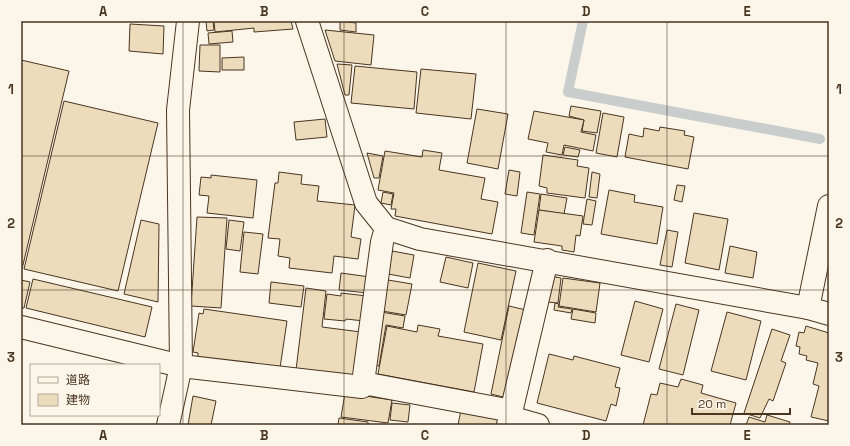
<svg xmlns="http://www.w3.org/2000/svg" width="850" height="446" font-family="'Space Grotesk','Noto Sans JP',sans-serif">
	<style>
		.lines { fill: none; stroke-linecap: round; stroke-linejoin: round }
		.stream { stroke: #c9cecd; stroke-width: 10 }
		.building { fill: #ecdcbc; stroke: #4a3520 }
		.street-casing { stroke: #4a3520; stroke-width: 24 }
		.secondary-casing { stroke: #4a3520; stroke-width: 24 }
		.street { stroke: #fbf6e9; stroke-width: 22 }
		.secondary { stroke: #fbf6e9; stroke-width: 22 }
		.grid { fill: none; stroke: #4a3520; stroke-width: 1; stroke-opacity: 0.55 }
		.neatline { fill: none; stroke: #4a3520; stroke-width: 1.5 }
		.grid-label { font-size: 13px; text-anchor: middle; font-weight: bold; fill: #4a3520 }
	</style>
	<rect width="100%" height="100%" fill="#fbf6e9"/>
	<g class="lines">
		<path class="stream" d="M583,21L568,92L820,139"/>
	</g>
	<g class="building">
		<path d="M206,21H213L214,30L207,31Z"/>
		<path d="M214,21H291L293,29L254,32V28L215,32Z"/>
		<path d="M340,21L356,23V32L340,30Z"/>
		<path d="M130,24L164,26L163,54L129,51Z"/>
		<path d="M325,30L374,35L371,65L335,61Z"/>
		<path d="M232,31L233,42L209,44L208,33Z"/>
		<path d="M200,45H220V72L199,71Z"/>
		<path d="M244,57V70H222V58Z"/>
		<path d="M21,60L69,71L22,269H21Z"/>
		<path d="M337,64L352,65L349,95H345Z"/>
		<path d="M355,66L417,72L414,109L351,103Z"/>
		<path d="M421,69L476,74L471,119L416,113Z"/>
		<path d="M64,101L158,123L118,291L24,269Z"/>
		<path d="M571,106L601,111L597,133L582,131L584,120L569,116Z"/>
		<path d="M477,109L508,114L498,169L467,163Z"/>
		<path d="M534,111L584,120L581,132L596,135L593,151L564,145L562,155L546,152L548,143L528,139Z"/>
		<path d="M603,113L624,117L617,157L596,153Z"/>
		<path d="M325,119L327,137L296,140L294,122Z"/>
		<path d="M660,127L685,131L684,135L694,137L688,169L625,157L629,134L643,137L644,128L659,131Z"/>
		<path d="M565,147L580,150L578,157L563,155Z"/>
		<path d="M423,150L442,153L439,170L485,178L481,199L498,202L492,234L395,216L396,209H391L394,193L378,190L385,151L422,157Z"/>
		<path d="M367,153L383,156L379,178H374Z"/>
		<path d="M543,155L578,160L577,166L589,168L585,198L547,193V188L539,186Z"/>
		<path d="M509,170L520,172L517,196L505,194Z"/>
		<path d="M279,172L302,175L301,184L319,186L317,201L355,205L351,237L361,239L358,259L334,256L332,273L289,268L290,258L278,256L280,239L268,238L275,183H278Z"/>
		<path d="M592,172L600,174L597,198L589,197Z"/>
		<path d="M211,175L257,180L253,218L207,213L209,196L199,195L201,177L211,178Z"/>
		<path d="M677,185L685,186L682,202L674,200Z"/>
		<path d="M609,190L635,195L634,202L663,207L657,244L601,234Z"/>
		<path d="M383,192L393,194L391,205L381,203Z"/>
		<path d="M527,192L540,194L534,235L521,233Z"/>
		<path d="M541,194L567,198L564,214L539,210Z"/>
		<path d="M587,199L596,201L592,225L583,224Z"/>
		<path d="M539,210L583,216L580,236L576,235L574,252L562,250V246L534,242Z"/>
		<path d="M694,213L728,219L719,270L685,263Z"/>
		<path d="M197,217L227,218L221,308L191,306Z"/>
		<path d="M141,220L159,224L158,302L124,294Z"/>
		<path d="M229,220L244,222L240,251L226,249Z"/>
		<path d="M667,230L678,232L672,267L660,265Z"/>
		<path d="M244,232L263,234L258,274L240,272Z"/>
		<path d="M730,246L757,252L753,278L725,273Z"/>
		<path d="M392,251L414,255L410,278L388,274Z"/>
		<path d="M446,257L473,263L468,288L440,282Z"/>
		<path d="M478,263L516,271L501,340L464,332Z"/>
		<path d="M341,273L370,277L368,293L339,290Z"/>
		<path d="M550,276L561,278L558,303L547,302Z"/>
		<path d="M563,278L600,283L596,312L559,306Z"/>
		<path d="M33,279L152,307L145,337L26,308Z"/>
		<path d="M21,280L30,282L24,308H21Z"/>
		<path d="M388,280L412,284L406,315L382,311Z"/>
		<path d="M271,282L304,286L301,307L269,303Z"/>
		<path d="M306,288L326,291L322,327L361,332L355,377L296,370Z"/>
		<path d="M341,293L367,296L364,321L346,319L345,321L324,319L327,294L341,296Z"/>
		<path d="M635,301L663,309L649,362L621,355Z"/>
		<path d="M555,303L559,304L558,307L572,309L571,313L554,310Z"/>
		<path d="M676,304L699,310L683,375L659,369Z"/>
		<path d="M509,306L526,310L507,398L491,394Z"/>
		<path d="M204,309L287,321L280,368L198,357V353L193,352L199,313L203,314Z"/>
		<path d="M573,309L596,313L595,323L571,319Z"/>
		<path d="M381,312L405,316L403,328L386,325L379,366L372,365Z"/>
		<path d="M727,312L761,321L746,380L711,371Z"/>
		<path d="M418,325L440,329L438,336L483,344L474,392L378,374L387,326L417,332Z"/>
		<path d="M806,326L829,333V421L811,417L819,386L813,384L818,363L806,360L807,356L799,354L800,347L796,346L799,332L804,333Z"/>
		<path d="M772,329L790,335L781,361L786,363L773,401L769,399L760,418L744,413Z"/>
		<path d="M549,354L573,360L574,356L620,368L615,387L620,388L616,406L611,404L606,421L537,403Z"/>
		<path d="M681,379L703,385L701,393L736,403L730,425H643L651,394L657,395L660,383L678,387Z"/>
		<path d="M345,393L392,400L388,423L341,417Z"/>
		<path d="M193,396L216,401L211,425H188Z"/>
		<path d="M392,403L410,405L408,422L390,420Z"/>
		<path d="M461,410L498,418L497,425H458Z"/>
		<path d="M767,415L790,422L789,425H746L749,417L765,422Z"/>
		<path d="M339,418L368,422V425H338Z"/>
	</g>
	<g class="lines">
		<g class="street-casing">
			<g id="street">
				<path d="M307,21L366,203L386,228L420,239L808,308"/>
				<path d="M21,327L181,366L362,387L363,383L512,411"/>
				<path d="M363,383L382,242L386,228"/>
				<path d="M510,417L538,425"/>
				<path d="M168,425L181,366L178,110L188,21"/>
				<path d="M508,425L547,260"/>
			</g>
		</g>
		<g class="secondary-casing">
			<path id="secondary" d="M829,206L808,308L829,314"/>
		</g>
		<use href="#street" class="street"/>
		<use href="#secondary" class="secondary"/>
	</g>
	<path class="grid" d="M183,21V425M344,21V425M506,21V425M667,21V425M21,156H829M21,290H829"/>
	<rect width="850" height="446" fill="none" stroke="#fbf6e9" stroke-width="44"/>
	<rect x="30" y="364" width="130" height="52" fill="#fbf6e9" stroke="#b4a999"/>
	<rect x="38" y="377" width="20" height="6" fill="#fbf6e9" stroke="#b4a999"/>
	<text x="66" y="384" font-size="12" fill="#4a3520">道路</text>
	<rect x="38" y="394" width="20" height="12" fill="#ecdcbc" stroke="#b4a999"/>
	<text x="66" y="404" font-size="12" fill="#4a3520">建物</text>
	<path d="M692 408v6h98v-6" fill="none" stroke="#4a3520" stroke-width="2"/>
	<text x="698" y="408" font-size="12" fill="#4a3520" stroke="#fbf6e9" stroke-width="3" paint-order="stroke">20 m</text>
	<rect x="22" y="22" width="806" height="402" class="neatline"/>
	<g class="grid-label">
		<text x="103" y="16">A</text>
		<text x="264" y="16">B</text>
		<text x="425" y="16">C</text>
		<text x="586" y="16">D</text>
		<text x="747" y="16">E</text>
		<text x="11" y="94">1</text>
		<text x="839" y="94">1</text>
		<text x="11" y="228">2</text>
		<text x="839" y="228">2</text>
		<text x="11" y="362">3</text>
		<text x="839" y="362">3</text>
		<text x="103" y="440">A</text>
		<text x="264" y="440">B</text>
		<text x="425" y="440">C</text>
		<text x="586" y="440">D</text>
		<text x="747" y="440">E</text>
	</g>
</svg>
